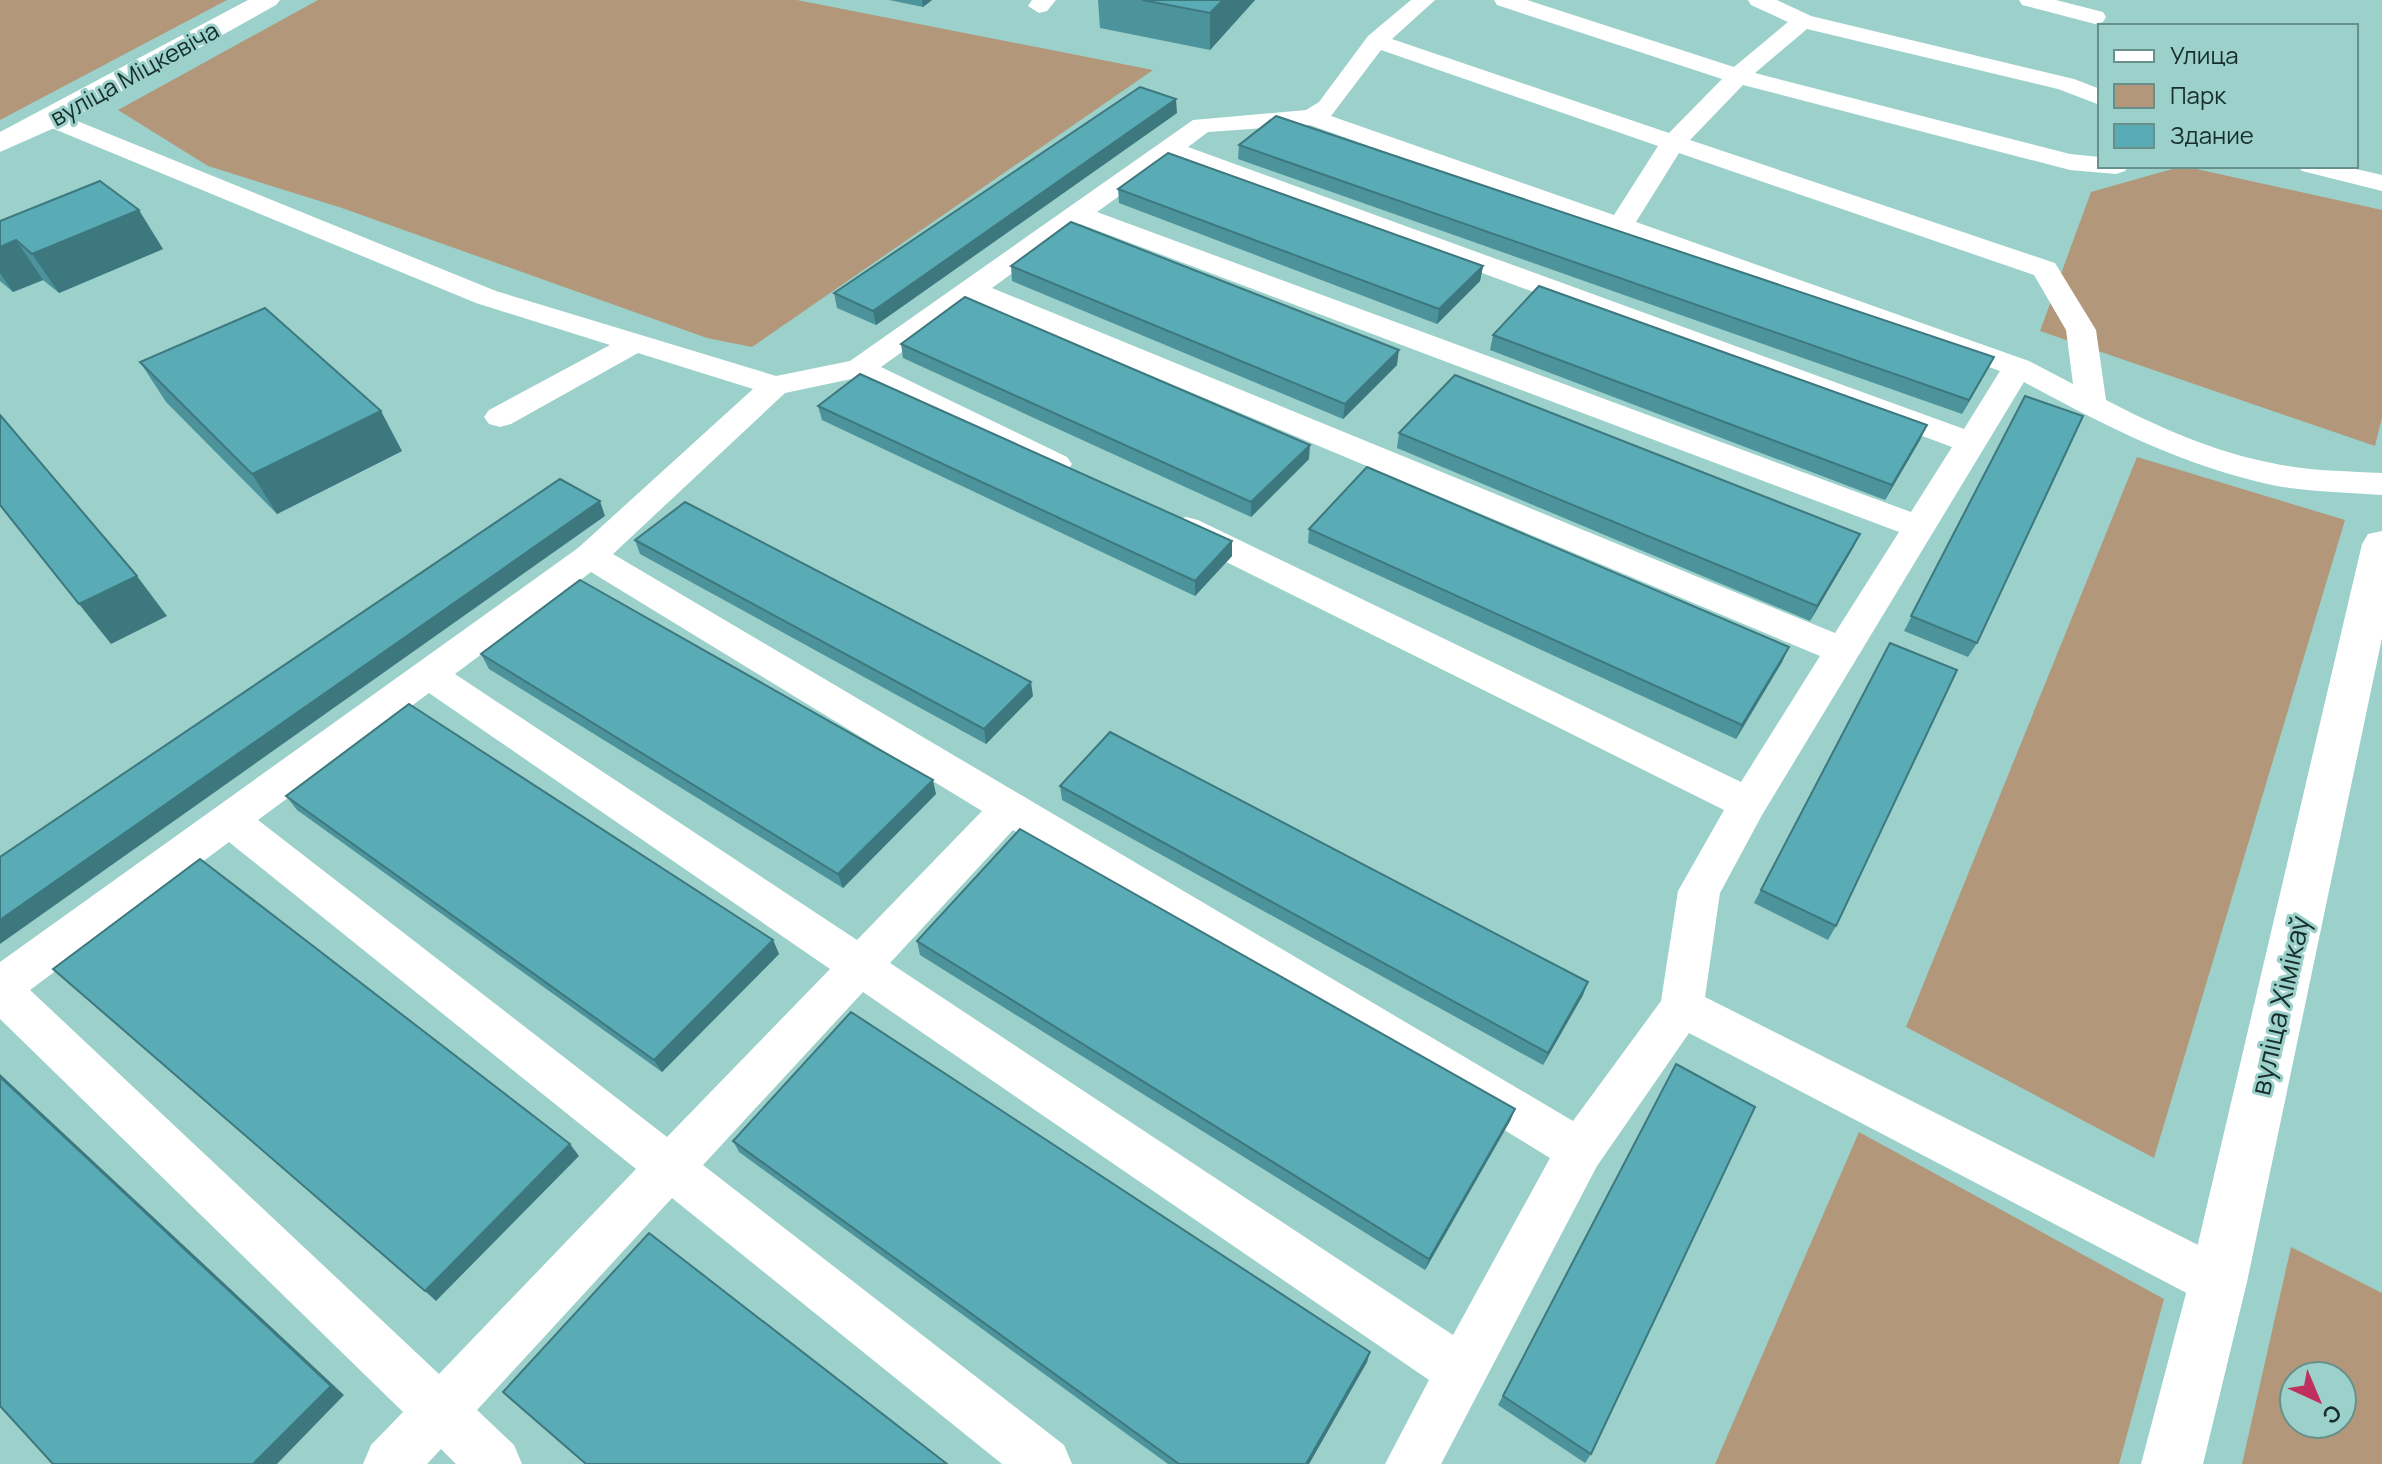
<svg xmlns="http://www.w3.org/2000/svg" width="2382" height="1464" font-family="Manrope,sans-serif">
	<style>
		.green { fill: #b3977b; fill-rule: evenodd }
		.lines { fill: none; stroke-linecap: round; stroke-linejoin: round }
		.service { fill: #fff; fill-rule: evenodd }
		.minor { fill: #fff; fill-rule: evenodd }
		.wall { fill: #4d939c }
		.shaded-wall { fill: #3e787f }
		.building { fill: #59abb5; stroke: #3e787f; stroke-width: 2 }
		.labels { text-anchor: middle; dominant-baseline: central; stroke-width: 6; stroke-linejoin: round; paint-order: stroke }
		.far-street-label { font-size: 24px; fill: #182e2b; stroke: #9bd1ca }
		.street-label { font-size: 28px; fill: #182e2b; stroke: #9bd1ca }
	</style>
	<rect width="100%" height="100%" fill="#9bd1ca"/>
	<g class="green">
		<path d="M0,0H227L0,120Z"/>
		<path d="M318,0H797L1153,70L752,347L707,338L342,208L208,166L118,110Z"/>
		<path d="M2183,166L2382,210V417L2375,446L2040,331L2091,192Z"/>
		<path d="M2137,457L2345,520L2154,1158L1906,1027Z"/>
		<path d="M1859,1132L2164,1299L2119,1464H1715Z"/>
		<path d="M2291,1247L2382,1293V1464H2242ZM2294,1376H2342V1424H2294Z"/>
	</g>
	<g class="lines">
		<g class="service">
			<path d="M1032,0H1056L1047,11L1039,13L1028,6Z"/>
			<path d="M1411,0H1435L1392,39L1669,133L1722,79L1497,5L1494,0H1527L1734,67L1788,22L1751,5L1748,0H1777L1811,16L2074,79L2100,89V105L2058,89L1807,29L1755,73L2070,154L2100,157V166H2129L2125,171L2116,174L2070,170L1743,85L1690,140L2055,263L2096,330L2106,400C2158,427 2214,452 2272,463C2308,471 2345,471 2382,473V495C2345,492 2308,492 2272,485C2183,466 2103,425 2024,382L1762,815L1720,893L1705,997L2236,1264L2243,1282L2236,1300L2218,1307L2200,1300L1689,1033L1597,1166L1441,1464H1385L1429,1380L863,992L703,1165L1064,1445L1072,1464H1002L672,1198L477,1410L514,1445L522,1464H456L441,1449L427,1464H363L371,1445L403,1412L0,1019V962L578,548L753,389L638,353L511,424L500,427L489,424L484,417L489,410L610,345L476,303L42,124L39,119L42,114H60L496,291L776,376L850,361L1193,120L1306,110L1319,102L1368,36ZM1381,50L1658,146L1614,215L1331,116ZM1310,125L2000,371L1964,429L1188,147L1208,132ZM1679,153L2034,275L2066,330L2073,384L2029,361L1636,222ZM1172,158L1952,447L1911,512L1097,212ZM1080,224L1899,532L1835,633L992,288ZM973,301L1820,656L1741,782L1198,520L1186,517L1174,520L1169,528L1174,536L1724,810L1678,891L1661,1001L1573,1121L613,554L785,393L856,378L1045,471L1056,474L1067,471L1072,464L1067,457L881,367ZM591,572L982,811L857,940L455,674ZM429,693L830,969L667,1137L258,820ZM1013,830L1550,1158L1453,1335L890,963ZM229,842L636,1169L439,1374L30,990Z"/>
			<path d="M2019,0H2056L2103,12L2106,17L2103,22L2095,24L2022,5Z"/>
			<path d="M2298,166H2343L2382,175V191L2302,171Z"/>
		</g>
		<g class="minor">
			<path d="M248,0H280L276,5L61,125L0,152V132Z"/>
			<path d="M2382,531V638L2247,1282L2203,1464H2141L2189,1282L2362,544L2368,534Z"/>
		</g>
	</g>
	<g class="wall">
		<path d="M889,0H932L923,7Z"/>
		<path d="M1098,0H1255L1210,50L1100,28Z"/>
		<path d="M1177,113L876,325L837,308L834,293Z"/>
		<path d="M1239,145L1986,372L1962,414L1238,159Z"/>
		<path d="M1118,189L1483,266L1480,281L1437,324L1119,203Z"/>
		<path d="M0,221L163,249L59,293L43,280L13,292L0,281Z"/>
		<path d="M1011,266L1397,365L1343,419L1012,281Z"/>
		<path d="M1493,335L1927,425L1920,440L1885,500L1490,350Z"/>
		<path d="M901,344L1309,459L1251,517L903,358Z"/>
		<path d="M140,362L402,451L277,514L166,402Z"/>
		<path d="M2025,396L1977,643L1968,657L1904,631Z"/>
		<path d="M818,406L1232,556L1195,596L822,420Z"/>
		<path d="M1399,433L1860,534L1853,548L1810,621L1397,448Z"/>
		<path d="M1309,529L1789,647L1782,662L1736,739L1308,543Z"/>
		<path d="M635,540L1033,696L986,744L640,554Z"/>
		<path d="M1890,643L1836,926L1828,940L1754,903Z"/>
		<path d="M481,654L936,794L843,888L489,669Z"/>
		<path d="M1060,786L1583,995L1543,1065L1062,800Z"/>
		<path d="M286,796L773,940L779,954L662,1072L297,810Z"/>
		<path d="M917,941L1515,1109L1510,1121L1425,1270L920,955Z"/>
		<path d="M1676,1064L1591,1454L1585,1463L1498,1405Z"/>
		<path d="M733,1141L1370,1352L1367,1362L1309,1464H1168L739,1152Z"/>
	</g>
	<g class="shaded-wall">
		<path d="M922,0H932L923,7Z"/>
		<path d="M1223,0H1255L1210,50V13Z"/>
		<path d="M1176,99L1177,113L876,325L873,311Z"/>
		<path d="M139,210L163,249L59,293L32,254Z"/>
		<path d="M16,240L43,280L13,292L0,273V247Z"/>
		<path d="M1483,266L1480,281L1437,324L1439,309Z"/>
		<path d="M1399,350L1397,365L1343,419L1345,404Z"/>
		<path d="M1994,357L1986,372L1962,414L1969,400Z"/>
		<path d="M381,411L402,451L277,514L252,474Z"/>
		<path d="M1927,425L1920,440L1885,500L1892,485Z"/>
		<path d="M1310,445L1309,459L1251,517V502Z"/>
		<path d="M600,501L605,516L0,944V920Z"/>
		<path d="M1860,534L1853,548L1810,621L1817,606Z"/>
		<path d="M1232,541V556L1195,596V581Z"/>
		<path d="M137,576L167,616L111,644L79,604Z"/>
		<path d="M1789,647L1782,662L1736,739L1742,725Z"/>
		<path d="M1031,682L1033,696L986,744L984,729Z"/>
		<path d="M933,780L936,794L843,888L838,874Z"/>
		<path d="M773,940L779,954L662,1072L654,1060Z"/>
		<path d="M1588,982L1583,995L1543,1065L1548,1053Z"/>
		<path d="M0,1074L344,1395L277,1464H253L0,1077Z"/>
		<path d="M1515,1109L1510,1121L1425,1270L1429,1259Z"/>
		<path d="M570,1144L579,1156L436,1301L425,1291Z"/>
		<path d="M1370,1352L1367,1362L1309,1464H1306Z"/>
	</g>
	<g class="building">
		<path d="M1142,0H1223L1210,13Z"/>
		<path d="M1140,87L1176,99L873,311L834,293Z"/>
		<path d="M1276,116L1994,357L1969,400L1239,145Z"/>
		<path d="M1168,153L1483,266L1439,309L1118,189Z"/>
		<path d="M100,181L139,210L32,254L16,240L0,247V221Z"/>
		<path d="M1071,222L1399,350L1345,404L1011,266Z"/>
		<path d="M1539,286L1927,425L1892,485L1493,335Z"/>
		<path d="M965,297L1310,445L1251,502L901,344Z"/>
		<path d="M265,308L381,411L252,474L140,362Z"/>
		<path d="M860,374L1232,541L1195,581L818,406Z"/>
		<path d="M1455,375L1860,534L1817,606L1399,433Z"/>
		<path d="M2025,396L2083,416L1977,643L1911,616Z"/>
		<path d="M0,415L137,576L79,604L0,505Z"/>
		<path d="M1367,467L1789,647L1742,725L1309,529Z"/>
		<path d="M560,479L600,501L0,920V857Z"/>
		<path d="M685,502L1031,682L984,729L635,540Z"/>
		<path d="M580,580L933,780L838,874L481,654Z"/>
		<path d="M1890,643L1957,670L1836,926L1761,890Z"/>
		<path d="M409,704L773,940L654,1060L286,796Z"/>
		<path d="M1110,732L1588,982L1548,1053L1060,786Z"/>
		<path d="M1020,829L1515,1109L1429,1259L917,941Z"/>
		<path d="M200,859L570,1144L425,1291L53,969Z"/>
		<path d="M851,1012L1370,1352L1306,1464H1179L733,1141Z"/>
		<path d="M1676,1064L1755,1107L1591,1454L1503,1396Z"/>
		<path d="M0,1077L331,1386L253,1464H53L0,1406Z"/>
		<path d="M649,1233L947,1464H586L503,1392Z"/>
	</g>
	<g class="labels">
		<g class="far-street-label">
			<text transform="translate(134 73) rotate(-29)">вуліца Міцкевіча</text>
		</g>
		<g class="street-label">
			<text transform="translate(2279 1005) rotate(-77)">вуліца Хімікаў</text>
		</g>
	</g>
	<rect x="2098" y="24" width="260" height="144" fill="#9bd1ca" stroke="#67908a" stroke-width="2"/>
	<rect x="2114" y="50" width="40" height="12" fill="#ffffff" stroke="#67908a" stroke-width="2"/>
	<text x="2170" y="64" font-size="24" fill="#182e2b">Улица</text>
	<rect x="2114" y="84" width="40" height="24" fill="#b3977b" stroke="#67908a" stroke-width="2"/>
	<text x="2170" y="104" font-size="24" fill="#182e2b">Парк</text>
	<rect x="2114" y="124" width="40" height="24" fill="#59abb5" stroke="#67908a" stroke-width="2"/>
	<text x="2170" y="144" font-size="24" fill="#182e2b">Здание</text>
	<g transform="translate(2318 1400) rotate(136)"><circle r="38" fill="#9bd1ca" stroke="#67908a" stroke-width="2"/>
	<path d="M0-6L14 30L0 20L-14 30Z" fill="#bf305e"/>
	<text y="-12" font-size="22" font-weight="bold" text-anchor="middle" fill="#182e2b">С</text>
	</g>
</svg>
